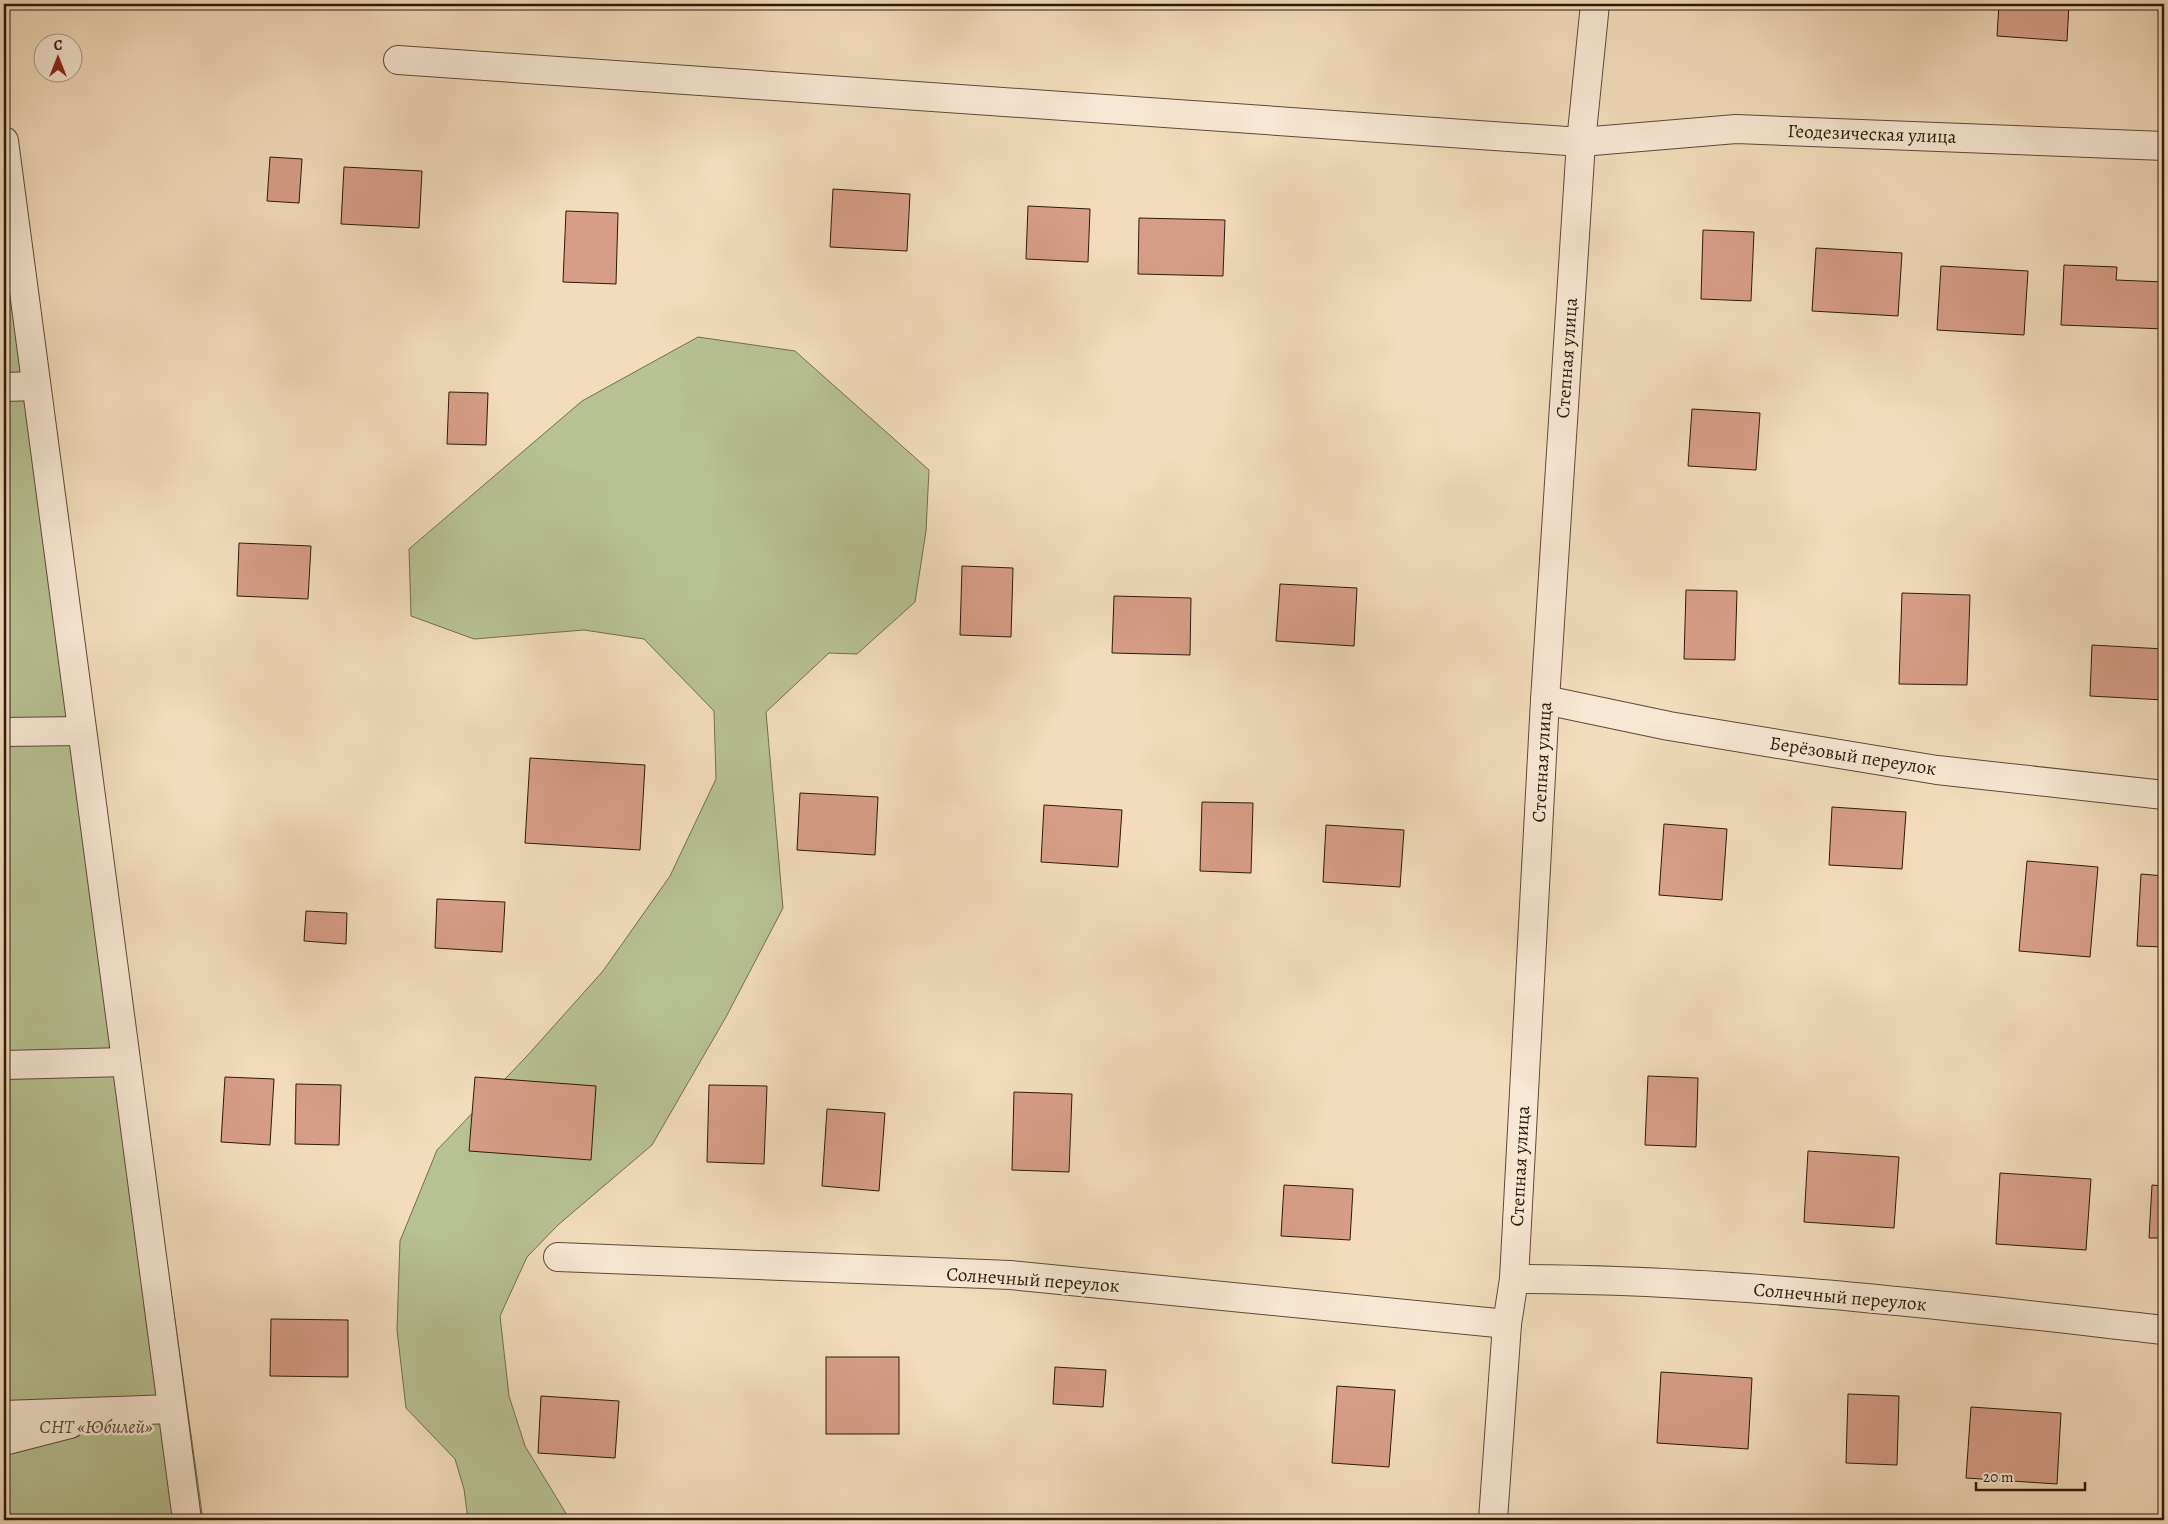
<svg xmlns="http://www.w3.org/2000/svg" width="2168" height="1524" font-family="Alegreya,serif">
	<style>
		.green { fill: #b7c192; stroke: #726e4e }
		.building { fill: #d79e87; stroke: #2d1a0a }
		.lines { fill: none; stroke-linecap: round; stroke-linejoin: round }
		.minor-casing { stroke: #5e4a36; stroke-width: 30 }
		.minor { stroke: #f7e8d3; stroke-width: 28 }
		.labels { text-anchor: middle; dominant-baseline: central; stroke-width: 5; stroke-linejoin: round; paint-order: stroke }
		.street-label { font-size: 19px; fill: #2d1a0a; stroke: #f7e8d3 }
		.park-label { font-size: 19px; font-style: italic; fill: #564c33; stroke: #f7e8d3 }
	</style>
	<rect width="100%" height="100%" fill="#f2dcbb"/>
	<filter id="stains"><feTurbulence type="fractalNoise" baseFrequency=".004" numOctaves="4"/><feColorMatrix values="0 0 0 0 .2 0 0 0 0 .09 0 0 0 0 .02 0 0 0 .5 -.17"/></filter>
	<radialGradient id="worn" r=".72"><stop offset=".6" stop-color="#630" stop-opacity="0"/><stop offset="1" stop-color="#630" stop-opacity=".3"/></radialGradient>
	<g class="green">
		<path d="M4,101L203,1520H4Z"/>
		<path d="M698,337L795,351L929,470L926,531L915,602L857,654L829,653L766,712L783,908L726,1017L652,1145L558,1225L527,1257L500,1316L509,1396L525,1446L570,1520H468L464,1489L455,1459L406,1408L397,1330L400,1241L437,1150L527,1056L603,971L670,876L716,779L714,711L644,639L584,630L474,639L411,616L409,549L582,401Z"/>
	</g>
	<g class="building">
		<path d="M1999,4H2069L2067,41L1997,36Z"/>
		<path d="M270,157L302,159L299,203L267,201Z"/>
		<path d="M344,167L422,171L419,228L341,224Z"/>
		<path d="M833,189L910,194L907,251L830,247Z"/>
		<path d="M1028,206L1090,209L1088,262L1026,259Z"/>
		<path d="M566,211L618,213L616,284L563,282Z"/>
		<path d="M1139,218L1225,220L1223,276L1138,274Z"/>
		<path d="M1703,230L1754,232L1751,301L1701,299Z"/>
		<path d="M1816,248L1902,253L1898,316L1812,311Z"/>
		<path d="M2064,265L2117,267L2116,280L2164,282V329L2061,325Z"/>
		<path d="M1941,266L2028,271L2024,335L1937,330Z"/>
		<path d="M449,392L488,393L486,445L447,444Z"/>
		<path d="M1692,409L1760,413L1756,470L1688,466Z"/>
		<path d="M239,543L311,546L308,599L237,596Z"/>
		<path d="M962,566L1013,568L1011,637L960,635Z"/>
		<path d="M1280,584L1357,588L1354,646L1276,641Z"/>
		<path d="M1686,590L1737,591L1735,660L1684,659Z"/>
		<path d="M1902,593L1970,595L1967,685L1899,684Z"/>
		<path d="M1114,596L1191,598L1190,655L1112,653Z"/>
		<path d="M2092,645L2164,649V700L2090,696Z"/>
		<path d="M530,758L645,765L640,850L525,843Z"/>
		<path d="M800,793L878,797L875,855L797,850Z"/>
		<path d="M1202,802L1253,803L1251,873L1200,871Z"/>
		<path d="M1044,805L1122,810L1118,867L1041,862Z"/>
		<path d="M1832,807L1906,812L1902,869L1829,865Z"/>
		<path d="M1664,824L1727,829L1722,900L1659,895Z"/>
		<path d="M1326,825L1404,830L1400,887L1323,882Z"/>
		<path d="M2027,861L2098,867L2090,957L2019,951Z"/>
		<path d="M2141,874L2164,876V947L2137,946Z"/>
		<path d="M437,899L505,902L502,952L435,948Z"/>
		<path d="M306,911L347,913L346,944L304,941Z"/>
		<path d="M1648,1076L1698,1078L1696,1147L1645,1145Z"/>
		<path d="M225,1077L274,1079L270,1145L221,1142Z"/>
		<path d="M475,1077L596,1086L591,1160L469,1151Z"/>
		<path d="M296,1084L341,1085L339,1145L295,1144Z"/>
		<path d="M709,1085L767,1086L764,1164L707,1162Z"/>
		<path d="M1014,1092L1072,1094L1069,1172L1012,1170Z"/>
		<path d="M827,1109L885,1113L879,1191L822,1186Z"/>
		<path d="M1808,1151L1899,1157L1894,1228L1804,1222Z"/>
		<path d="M2000,1173L2091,1179L2086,1250L1996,1244Z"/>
		<path d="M1284,1185L1353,1189L1350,1240L1281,1236Z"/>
		<path d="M2152,1185L2164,1186V1238H2149Z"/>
		<path d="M271,1319L348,1320V1377L270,1376Z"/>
		<rect x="826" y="1357" width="73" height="77"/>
		<path d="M1055,1367L1106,1370L1103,1407L1053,1404Z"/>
		<path d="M1661,1372L1752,1378L1748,1449L1657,1443Z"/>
		<path d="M1337,1386L1395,1390L1389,1467L1332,1463Z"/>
		<path d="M1848,1394L1899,1396L1897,1465L1846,1463Z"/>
		<path d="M541,1396L619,1401L615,1458L538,1453Z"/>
		<path d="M1971,1407L2061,1413L2057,1484L1966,1478Z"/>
	</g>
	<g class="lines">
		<g class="minor-casing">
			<g id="minor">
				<path d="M398,60L1581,142L1736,129L2164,146"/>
				<path d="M4,141L187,1520"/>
				<path d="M4,387L36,386"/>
				<path d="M1545,700L1669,726L1937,770L2164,795"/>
				<path d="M4,732L82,731"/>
				<path d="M4,1065L126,1062"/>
				<path d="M558,1257L1010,1275L1507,1324"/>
				<path d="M1514,1279C1731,1279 1948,1306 2164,1330"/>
				<path d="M4,1415L172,1409"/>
				<path d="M4,1441L70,1424"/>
				<path d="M1493,1520L1507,1324L1514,1279L1545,700L1581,142L1595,4"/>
			</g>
		</g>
		<use href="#minor" class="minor"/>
	</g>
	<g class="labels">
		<g class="street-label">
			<text transform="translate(1872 134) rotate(2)">Геодезическая улица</text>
			<text transform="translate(1567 358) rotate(-86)">Степная улица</text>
			<text transform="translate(1853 756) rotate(9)">Берёзовый переулок</text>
			<text transform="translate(1542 762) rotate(-87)">Степная улица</text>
			<text transform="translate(1520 1166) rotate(-87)">Степная улица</text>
			<text transform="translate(1033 1280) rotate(4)">Солнечный переулок</text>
			<text transform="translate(1840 1297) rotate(5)">Солнечный переулок</text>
		</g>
		<g class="park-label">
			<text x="96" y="1427">СНТ «Юбилей»</text>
		</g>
	</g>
	<rect width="2168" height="1524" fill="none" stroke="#f2dcbb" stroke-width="20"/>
	<rect x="5" y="5" width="2158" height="1514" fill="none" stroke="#2d1a0a" stroke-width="2.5"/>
	<rect x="10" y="10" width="2148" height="1504" fill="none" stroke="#2d1a0a"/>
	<g transform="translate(58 58)"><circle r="24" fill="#f7e8d3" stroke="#a69683"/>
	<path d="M0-4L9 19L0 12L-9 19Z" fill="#8f2418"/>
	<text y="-8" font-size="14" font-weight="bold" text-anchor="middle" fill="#2d1a0a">С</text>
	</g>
	<path d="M1976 1482v8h109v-8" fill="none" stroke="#2d1a0a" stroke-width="2.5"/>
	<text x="1983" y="1482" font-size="15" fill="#2d1a0a" stroke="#f7e8d3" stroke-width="4" paint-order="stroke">20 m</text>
	<rect width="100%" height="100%" filter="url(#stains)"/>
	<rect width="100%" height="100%" fill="url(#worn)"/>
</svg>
